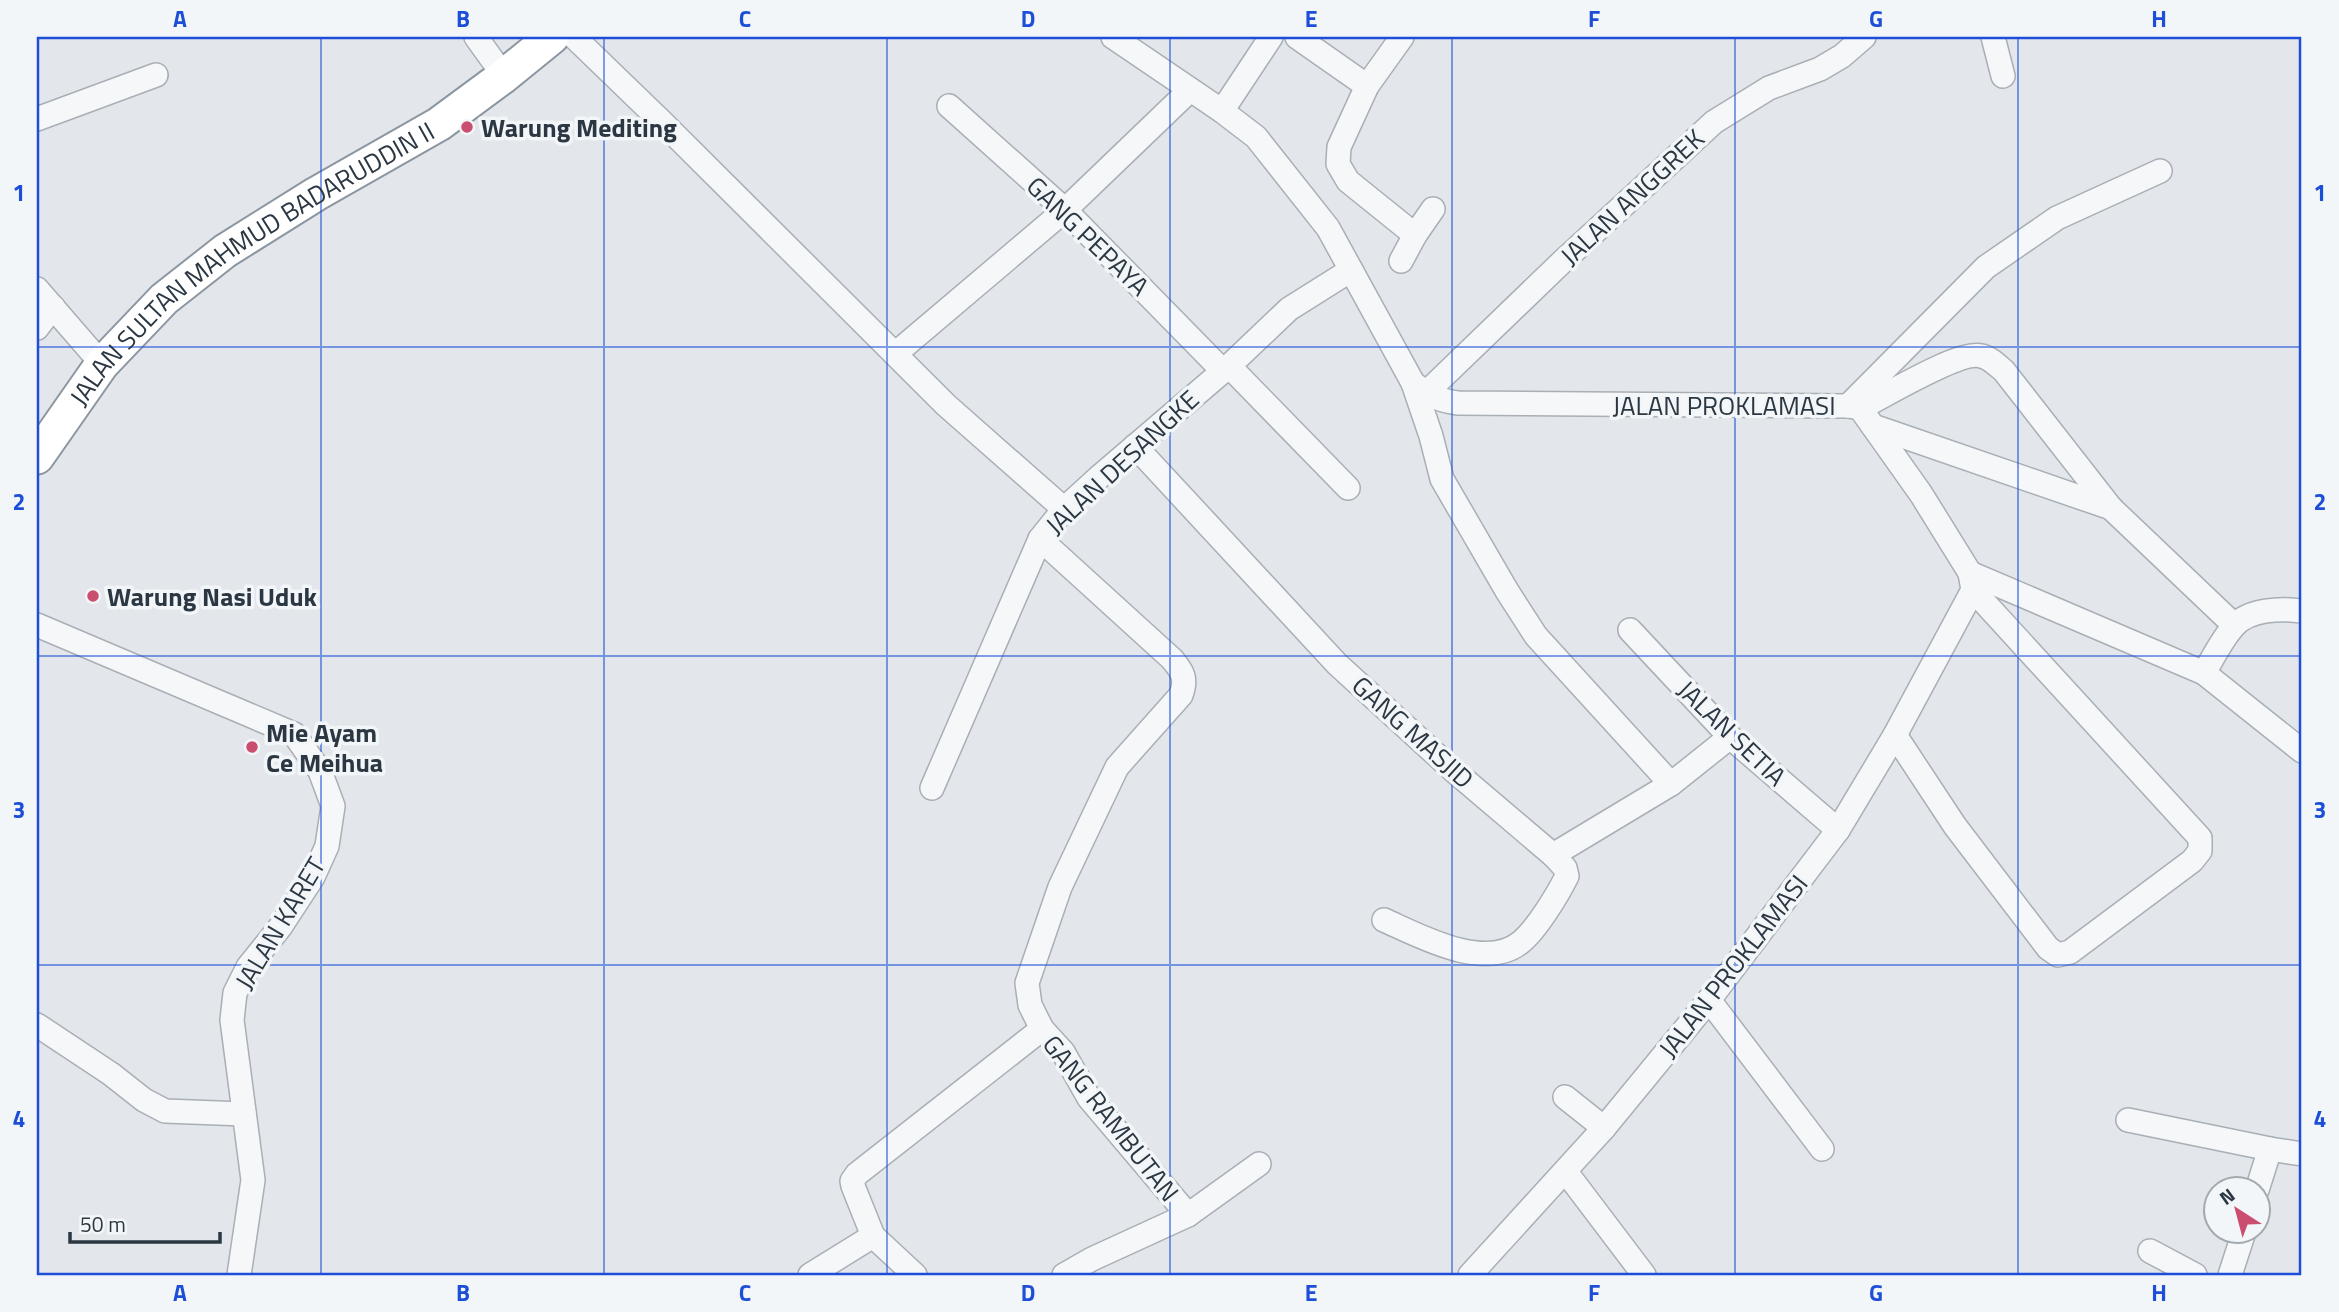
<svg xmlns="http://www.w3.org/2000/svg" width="2339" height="1312" font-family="'Titillium Web',sans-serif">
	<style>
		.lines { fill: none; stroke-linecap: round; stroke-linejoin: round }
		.minor-casing { stroke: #a8afb5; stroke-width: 26 }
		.highway-casing { stroke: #8b96a1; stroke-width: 37 }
		.minor { stroke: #f6f7f9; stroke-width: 23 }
		.highway { stroke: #fff; stroke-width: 33 }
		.grid { fill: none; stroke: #1d4ed8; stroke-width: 2; stroke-opacity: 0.55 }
		.poi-dot { fill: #ca4e6f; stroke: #f3f6f8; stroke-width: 2.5 }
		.labels { text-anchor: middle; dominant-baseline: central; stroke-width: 7; stroke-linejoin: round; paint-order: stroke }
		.poi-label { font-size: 26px; font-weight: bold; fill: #2b3742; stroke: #f3f6f8; text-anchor: start }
		.street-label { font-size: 26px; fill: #2b3742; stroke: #f3f6f8 }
		.neatline { fill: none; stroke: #1d4ed8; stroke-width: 2.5 }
		.grid-label { font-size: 23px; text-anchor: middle; font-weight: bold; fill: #1d4ed8 }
	</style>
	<rect width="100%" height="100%" fill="#e3e7eb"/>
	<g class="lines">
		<g class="minor-casing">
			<g id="minor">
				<path d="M476,37L504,76"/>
				<path d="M574,37L662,122L946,405L1064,509"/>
				<path d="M1113,37L1222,111L1256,137L1328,228L1413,383C1427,394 1439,401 1458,403L1848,406L1860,408L1921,494L1970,573L1973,590L1895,735L1838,830L1709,1000L1604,1128L1470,1275"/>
				<path d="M1297,37L1367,86"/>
				<path d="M1402,37L1367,86L1339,147L1338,164L1348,181L1415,235"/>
				<path d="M1993,37L2003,76"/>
				<path d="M949,106L1065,210L1222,370"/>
				<path d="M1222,111L1271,37"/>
				<path d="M37,119L156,75"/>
				<path d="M1401,261L1415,235L1433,209"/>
				<path d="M37,289L102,364"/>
				<path d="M37,328L53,307"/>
				<path d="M895,354L1065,210L1190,90"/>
				<path d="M1229,366L1348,488"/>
				<path d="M1413,383L1431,436L1442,479L1507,591L1536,636L1671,784"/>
				<path d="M1426,393L1563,261L1714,122L1769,88L1820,69L1842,56L1864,37"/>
				<path d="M1848,406L1986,267L2057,218L2160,171"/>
				<path d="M1860,408C1884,397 1959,350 1981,356C1989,357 1998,366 2004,371L2111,508"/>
				<path d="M1873,426L2111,508L2234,625"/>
				<path d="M1135,446L1337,664L1453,770L1553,855L1671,784L1730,737"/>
				<path d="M1040,539L1172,659C1183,672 1187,679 1181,695L1117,767L1060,887L1027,983L1030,1005L1042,1029L1063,1052L1089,1098L1188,1215"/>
				<path d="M1970,573L2204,673L2302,751"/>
				<path d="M37,625L294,734L320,771L333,806L327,846L313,877L281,926L248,967L235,993L232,1020L253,1180L239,1275"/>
				<path d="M1630,630L1730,737L1838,830"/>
				<path d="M2204,673C2213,658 2222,639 2234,626C2249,609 2281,608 2302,611"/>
				<path d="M1895,735L1955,826L2048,948L2058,955L2070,952L2192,861L2200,851V838L1973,590"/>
				<path d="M932,788L1040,539L1064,509L1098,478L1229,366L1289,309L1351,270"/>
				<path d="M1384,920C1420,936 1485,972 1521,942C1537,929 1558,894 1567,876L1565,868L1553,855"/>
				<path d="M1709,1000L1822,1149"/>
				<path d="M37,1025L111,1074L144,1100L165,1111L244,1114"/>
				<path d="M1565,1097L1604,1128"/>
				<path d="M2128,1120L2270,1149"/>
				<path d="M1566,1172L1644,1275"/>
				<path d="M2257,1190L2270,1149L2302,1154"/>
				<path d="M873,1236L853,1186L852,1181L857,1174L1042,1029"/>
				<path d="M2150,1251L2195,1275"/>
				<path d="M810,1275L873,1236L915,1275"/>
				<path d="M1064,1275L1092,1259L1188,1215L1259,1164"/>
				<path d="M2230,1275L2244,1232"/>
			</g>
		</g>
		<g class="highway-casing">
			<g id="highway">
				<path id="s1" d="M37,457L102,364L164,299L225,251L316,194L439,124L504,76L552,37"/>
			</g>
		</g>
		<use href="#minor" class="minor"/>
		<use href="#highway" class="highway"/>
	</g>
	<path class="grid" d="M321,37V1275M604,37V1275M887,37V1275M1170,37V1275M1452,37V1275M1735,37V1275M2018,37V1275M37,347H2302M37,656H2302M37,965H2302"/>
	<g class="poi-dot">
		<circle cx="467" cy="127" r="7"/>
		<circle cx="93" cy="596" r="7"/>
		<circle cx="252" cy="747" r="7"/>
	</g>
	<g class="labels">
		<g class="poi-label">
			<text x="481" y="127">Warung Mediting</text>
			<text x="107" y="596">Warung Nasi Uduk</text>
			<text x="266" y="732">Mie Ayam<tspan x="266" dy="30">Ce Meihua</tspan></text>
		</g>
		<g class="street-label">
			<text transform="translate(1632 197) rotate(-43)">JALAN ANGGREK</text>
			<text transform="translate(1088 236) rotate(44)">GANG PEPAYA</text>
			<text stroke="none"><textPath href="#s1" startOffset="294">JALAN SULTAN MAHMUD BADARUDDIN II</textPath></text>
			<text x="1724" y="405">JALAN PROKLAMASI</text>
			<text transform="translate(1122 462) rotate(-43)">JALAN DESANGKE</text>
			<text transform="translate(1413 732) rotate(42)">GANG MASJID</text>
			<text transform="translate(1732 733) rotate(44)">JALAN SETIA</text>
			<text transform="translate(280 923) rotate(-59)">JALAN KARET</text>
			<text transform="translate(1733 966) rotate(-52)">JALAN PROKLAMASI</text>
			<text transform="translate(1111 1118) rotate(52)">GANG RAMBUTAN</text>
		</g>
	</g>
	<rect width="2339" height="1312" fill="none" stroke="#f3f6f8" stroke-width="77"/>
	<g transform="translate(2237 1210) rotate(324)"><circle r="33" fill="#f3f6f8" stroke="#a3aaaf" stroke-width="2"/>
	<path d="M0-5L12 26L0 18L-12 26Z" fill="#ca4e6f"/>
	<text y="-10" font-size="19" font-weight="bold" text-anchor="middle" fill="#2b3742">N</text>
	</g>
	<path d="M70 1232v10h150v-10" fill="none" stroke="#2b3742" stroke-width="3.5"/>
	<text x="80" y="1232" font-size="21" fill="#2b3742" stroke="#f3f6f8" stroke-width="5" paint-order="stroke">50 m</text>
	<rect x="38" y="38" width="2262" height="1236" class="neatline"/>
	<g class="grid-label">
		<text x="180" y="27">A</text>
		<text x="463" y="27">B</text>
		<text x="745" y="27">C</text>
		<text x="1028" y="27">D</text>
		<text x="1311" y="27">E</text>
		<text x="1594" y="27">F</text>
		<text x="1876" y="27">G</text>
		<text x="2159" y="27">H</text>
		<text x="19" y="201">1</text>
		<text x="2320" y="201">1</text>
		<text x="19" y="510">2</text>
		<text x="2320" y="510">2</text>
		<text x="19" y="818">3</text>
		<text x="2320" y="818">3</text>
		<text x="19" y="1127">4</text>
		<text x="2320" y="1127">4</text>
		<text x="180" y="1301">A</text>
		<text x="463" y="1301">B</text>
		<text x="745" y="1301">C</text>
		<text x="1028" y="1301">D</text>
		<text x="1311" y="1301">E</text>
		<text x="1594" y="1301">F</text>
		<text x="1876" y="1301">G</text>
		<text x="2159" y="1301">H</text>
	</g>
</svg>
